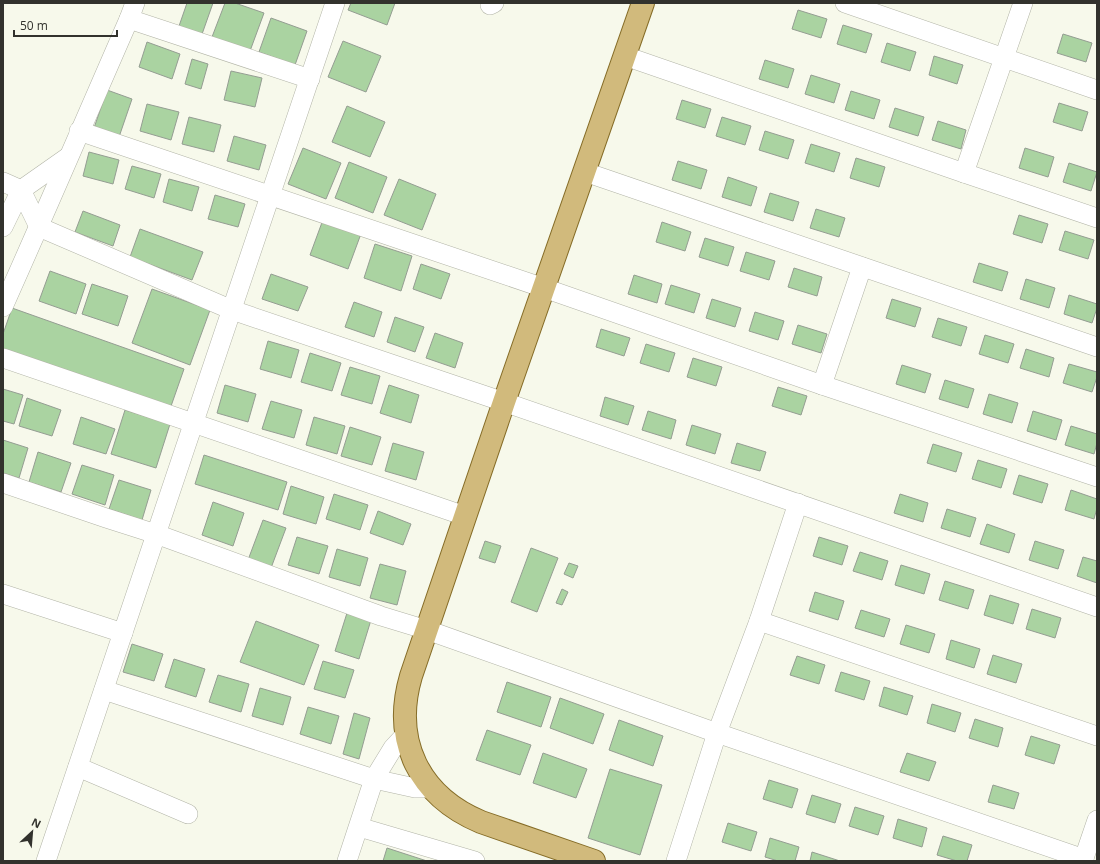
<svg xmlns="http://www.w3.org/2000/svg" width="1100" height="864" font-family="'Open Sans',sans-serif">
	<style>
		.building { fill: #aad3a1; stroke: #949d92 }
		.lines { fill: none; stroke-linecap: round; stroke-linejoin: round }
		.minor-casing { stroke: #b2b4a7; stroke-width: 20 }
		.major-casing { stroke: #856c27; stroke-width: 24 }
		.minor { stroke: #fff; stroke-width: 19 }
		.major { stroke: #d1ba7c; stroke-width: 22 }
	</style>
	<rect width="100%" height="100%" fill="#f7f9eb"/>
	<g class="building">
		<path d="M187,3H213L201,37L178,29Z"/>
		<path d="M225,3H235L264,13L250,51L212,37Z"/>
		<path d="M351,3H395L387,25L348,10Z"/>
		<path d="M798,10L827,19L821,38L792,29Z"/>
		<path d="M271,18L307,31L295,65L259,52Z"/>
		<path d="M843,25L872,34L866,53L837,44Z"/>
		<path d="M1063,34L1092,43L1086,62L1057,53Z"/>
		<path d="M343,41L381,56L366,92L328,77Z"/>
		<path d="M147,42L180,54L172,79L139,67Z"/>
		<path d="M887,43L916,52L910,71L881,62Z"/>
		<path d="M934,56L963,65L957,84L929,75Z"/>
		<path d="M192,59L208,64L201,89L185,84Z"/>
		<path d="M765,60L794,69L788,88L759,79Z"/>
		<path d="M231,71L262,78L255,107L224,100Z"/>
		<path d="M811,75L840,84L834,103L805,94Z"/>
		<path d="M107,90L132,99L119,137L94,128Z"/>
		<path d="M851,91L880,100L874,119L845,110Z"/>
		<path d="M682,100L711,109L705,128L676,119Z"/>
		<path d="M1059,103L1088,112L1082,131L1053,122Z"/>
		<path d="M147,104L179,112L171,140L140,131Z"/>
		<path d="M347,106L385,122L370,157L332,142Z"/>
		<path d="M895,108L924,117L918,136L889,127Z"/>
		<path d="M189,117L221,125L214,152L182,144Z"/>
		<path d="M722,117L751,126L745,145L716,136Z"/>
		<path d="M938,121L966,130L961,149L932,140Z"/>
		<path d="M765,131L794,140L788,159L759,150Z"/>
		<path d="M234,136L266,145L259,170L227,161Z"/>
		<path d="M811,144L840,153L834,172L805,163Z"/>
		<path d="M303,148L341,163L326,199L288,184Z"/>
		<path d="M1025,148L1054,157L1048,177L1019,168Z"/>
		<path d="M89,152L119,160L113,184L83,176Z"/>
		<path d="M856,158L885,167L879,187L850,178Z"/>
		<path d="M678,161L707,170L701,189L672,180Z"/>
		<path d="M349,162L387,177L373,213L335,198Z"/>
		<path d="M1069,163L1097,172L1091,191L1063,182Z"/>
		<path d="M132,166L161,174L154,198L125,189Z"/>
		<path d="M728,177L757,187L751,206L722,197Z"/>
		<path d="M169,179L199,187L192,211L163,202Z"/>
		<path d="M399,179L436,194L422,230L384,215Z"/>
		<path d="M770,193L799,202L793,221L764,212Z"/>
		<path d="M215,195L245,204L238,227L208,219Z"/>
		<path d="M816,209L845,218L839,237L810,228Z"/>
		<path d="M83,211L120,225L113,246L75,232Z"/>
		<path d="M1019,215L1048,224L1042,243L1013,234Z"/>
		<path d="M324,217L362,231L348,269L310,255Z"/>
		<path d="M662,222L691,232L685,251L656,242Z"/>
		<path d="M140,229L203,252L192,280L130,257Z"/>
		<path d="M1065,231L1094,240L1088,259L1059,250Z"/>
		<path d="M705,238L734,247L728,266L699,257Z"/>
		<path d="M375,244L412,256L401,291L364,278Z"/>
		<path d="M746,252L775,261L769,280L740,271Z"/>
		<path d="M979,263L1008,272L1002,291L973,282Z"/>
		<path d="M421,264L450,274L441,299L413,289Z"/>
		<path d="M794,268L822,277L817,296L788,287Z"/>
		<path d="M50,271L86,284L76,314L39,301Z"/>
		<path d="M271,274L308,287L298,311L262,299Z"/>
		<path d="M634,275L662,284L657,303L628,294Z"/>
		<path d="M1026,279L1055,288L1049,308L1020,299Z"/>
		<path d="M92,284L128,296L118,326L82,314Z"/>
		<path d="M671,285L700,294L694,313L665,304Z"/>
		<path d="M152,289L210,310L190,365L132,343Z"/>
		<path d="M1069,295L1097,304V308L1092,323L1064,314Z"/>
		<path d="M712,299L741,308L735,327L706,318Z"/>
		<path d="M892,299L921,308L915,327L886,318Z"/>
		<path d="M354,302L382,312L374,337L345,327Z"/>
		<path d="M12,308L184,369L170,409L3,351V334Z"/>
		<path d="M755,312L784,321L778,340L749,331Z"/>
		<path d="M395,317L424,327L415,352L387,342Z"/>
		<path d="M938,318L967,327L961,346L932,337Z"/>
		<path d="M798,325L827,334L821,353L792,344Z"/>
		<path d="M601,329L630,338L624,356L596,347Z"/>
		<path d="M435,333L463,343L455,368L426,358Z"/>
		<path d="M985,335L1014,344L1008,363L979,354Z"/>
		<path d="M268,341L299,350L291,378L260,369Z"/>
		<path d="M646,344L675,353L669,372L640,363Z"/>
		<path d="M1026,349L1054,358L1049,377L1020,368Z"/>
		<path d="M310,353L341,363L332,391L301,382Z"/>
		<path d="M693,358L722,367L716,386L687,377Z"/>
		<path d="M1069,364L1097,372V377L1092,392L1063,383Z"/>
		<path d="M902,365L931,374L925,393L896,384Z"/>
		<path d="M350,367L380,376L372,404L341,395Z"/>
		<path d="M945,380L974,389L968,408L939,399Z"/>
		<path d="M225,385L256,394L248,422L217,413Z"/>
		<path d="M389,385L419,395L411,423L380,413Z"/>
		<path d="M778,387L807,396L801,415L772,406Z"/>
		<path d="M3,389L23,395L14,424L3,421Z"/>
		<path d="M989,394L1018,403L1012,423L983,414Z"/>
		<path d="M605,397L634,406L628,425L600,416Z"/>
		<path d="M27,398L61,410L52,436L19,426Z"/>
		<path d="M271,401L302,410L294,438L262,429Z"/>
		<path d="M125,410L170,424L156,468L111,454Z"/>
		<path d="M648,411L676,420L671,439L642,430Z"/>
		<path d="M1033,411L1062,420L1056,440L1027,431Z"/>
		<path d="M81,417L115,429L106,454L73,444Z"/>
		<path d="M314,417L345,426L337,454L306,445Z"/>
		<path d="M692,425L721,434L715,454L686,445Z"/>
		<path d="M1071,426L1097,434V443L1094,454L1065,445Z"/>
		<path d="M350,427L381,437L372,465L341,456Z"/>
		<path d="M3,440L28,448L19,478L3,473Z"/>
		<path d="M393,443L424,452L416,480L385,471Z"/>
		<path d="M737,443L766,452L760,471L731,463Z"/>
		<path d="M933,444L962,453L956,472L927,463Z"/>
		<path d="M38,452L71,463L61,492L29,482Z"/>
		<path d="M204,455L287,482L278,510L195,484Z"/>
		<path d="M978,460L1007,469L1001,488L972,479Z"/>
		<path d="M82,465L114,475L105,505L72,494Z"/>
		<path d="M1019,475L1048,484L1042,503L1013,494Z"/>
		<path d="M119,480L151,490L142,520L109,509Z"/>
		<path d="M291,486L324,497L316,524L283,514Z"/>
		<path d="M1071,490L1097,499V508L1094,519L1065,510Z"/>
		<path d="M334,494L368,505L360,530L326,519Z"/>
		<path d="M900,494L928,503L923,522L894,513Z"/>
		<path d="M213,502L244,513L233,546L202,535Z"/>
		<path d="M947,509L976,518L970,537L941,528Z"/>
		<path d="M378,511L411,524L403,545L370,533Z"/>
		<path d="M263,520L286,528L271,568L248,560Z"/>
		<path d="M987,524L1015,534L1009,553L980,544Z"/>
		<path d="M297,537L328,546L319,574L288,565Z"/>
		<path d="M819,537L848,546L842,565L813,556Z"/>
		<path d="M485,541L501,546L495,563L479,558Z"/>
		<path d="M1035,541L1064,550L1058,569L1029,560Z"/>
		<path d="M531,548L558,558L537,612L511,602Z"/>
		<path d="M337,549L368,558L360,586L329,577Z"/>
		<path d="M860,552L888,561L882,580L853,571Z"/>
		<path d="M1083,557L1097,561V583L1077,576Z"/>
		<path d="M569,563L578,566L573,578L564,574Z"/>
		<path d="M380,564L406,571L397,605L370,598Z"/>
		<path d="M901,565L930,574L924,594L895,585Z"/>
		<path d="M945,581L974,590L968,609L939,600Z"/>
		<path d="M562,589L568,592L562,605L556,603Z"/>
		<path d="M815,592L844,601L838,620L809,611Z"/>
		<path d="M990,595L1019,604L1013,624L984,615Z"/>
		<path d="M1032,609L1061,618L1055,638L1026,629Z"/>
		<path d="M861,610L890,619L884,637L855,628Z"/>
		<path d="M347,613L371,620L359,659L335,651Z"/>
		<path d="M256,621L319,645L304,685L240,662Z"/>
		<path d="M906,625L935,634L929,653L900,644Z"/>
		<path d="M951,640L980,649L974,668L946,659Z"/>
		<path d="M132,644L163,654L154,681L123,672Z"/>
		<path d="M993,655L1022,664L1016,683L987,674Z"/>
		<path d="M797,656L825,665L819,684L790,675Z"/>
		<path d="M174,659L205,669L196,697L165,687Z"/>
		<path d="M323,661L354,670L345,698L314,689Z"/>
		<path d="M841,672L870,681L864,700L835,691Z"/>
		<path d="M218,675L249,684L241,712L209,702Z"/>
		<path d="M507,682L551,697L541,727L497,712Z"/>
		<path d="M884,687L913,696L907,715L879,706Z"/>
		<path d="M260,688L291,697L283,725L252,716Z"/>
		<path d="M560,698L604,714L593,744L550,728Z"/>
		<path d="M932,704L961,713L955,732L927,723Z"/>
		<path d="M308,707L339,716L331,744L300,734Z"/>
		<path d="M354,713L370,718L359,759L343,754Z"/>
		<path d="M975,719L1003,728L998,747L969,738Z"/>
		<path d="M619,720L663,736L653,766L609,750Z"/>
		<path d="M487,730L531,745L520,775L476,760Z"/>
		<path d="M1031,736L1060,745L1054,764L1025,755Z"/>
		<path d="M543,753L587,769L576,798L533,783Z"/>
		<path d="M907,753L936,762L929,781L900,772Z"/>
		<path d="M610,769L662,785L640,855L588,838Z"/>
		<path d="M769,780L798,789L792,808L763,799Z"/>
		<path d="M993,785L1019,793L1014,809L988,802Z"/>
		<path d="M812,795L841,804L835,823L806,814Z"/>
		<path d="M855,807L884,816L878,835L849,826Z"/>
		<path d="M898,819L927,828L922,847L893,838Z"/>
		<path d="M728,823L757,832L751,851L722,842Z"/>
		<path d="M943,836L972,845L967,861H957L937,855Z"/>
		<path d="M770,838L799,847L795,861H778L765,857Z"/>
		<path d="M387,848L427,861H383Z"/>
		<path d="M812,852L840,861H810Z"/>
	</g>
	<g class="lines">
		<g class="minor-casing">
			<g id="minor">
				<path d="M845,3L1097,90"/>
				<path d="M490,5L494,3"/>
				<path d="M129,19L310,79"/>
				<path d="M625,56L964,173L1097,218"/>
				<path d="M79,131L544,288L822,385L1097,477"/>
				<path d="M585,172L1097,347"/>
				<path d="M964,173L1023,3"/>
				<path d="M3,182L21,190L39,227L232,310L504,402L1097,607"/>
				<path d="M3,227L21,190L68,157"/>
				<path d="M3,307C46,211 87,115 129,19L135,3"/>
				<path d="M3,358C157,412 311,464 465,516"/>
				<path d="M822,385L862,267"/>
				<path d="M3,483L106,518L156,534L381,616L427,630L717,733L1084,859"/>
				<path d="M3,594L123,633"/>
				<path d="M759,621L1097,736"/>
				<path d="M104,690L374,779L415,788H432"/>
				<path d="M78,767L188,814"/>
				<path d="M359,827L475,861"/>
				<path d="M46,861L335,3"/>
				<path d="M347,861L374,779L393,748L406,734"/>
				<path d="M676,861L717,733L759,621L798,503"/>
				<path d="M1083,861L1097,820"/>
			</g>
		</g>
		<g class="major-casing">
			<path id="major" d="M594,861L481,822C419,796 392,741 411,676L504,402L643,3"/>
		</g>
		<use href="#minor" class="minor"/>
		<use href="#major" class="major"/>
	</g>
	<rect width="1100" height="864" fill="none" stroke="#32322d" stroke-width="8"/>
	<g transform="translate(32 832) rotate(26)" stroke="#f7f9eb" stroke-width="3" paint-order="stroke">
	<path d="M0-3L7 15L0 10L-7 15Z" fill="#32322d"/>
	<text y="-6" font-size="11" font-weight="bold" text-anchor="middle" fill="#32322d">N</text>
	</g>
	<path d="M14 30v6h103v-6" fill="none" stroke="#32322d" stroke-width="2"/>
	<text x="20" y="30" font-size="12" fill="#32322d" stroke="#f7f9eb" stroke-width="3" paint-order="stroke">50 m</text>
</svg>
